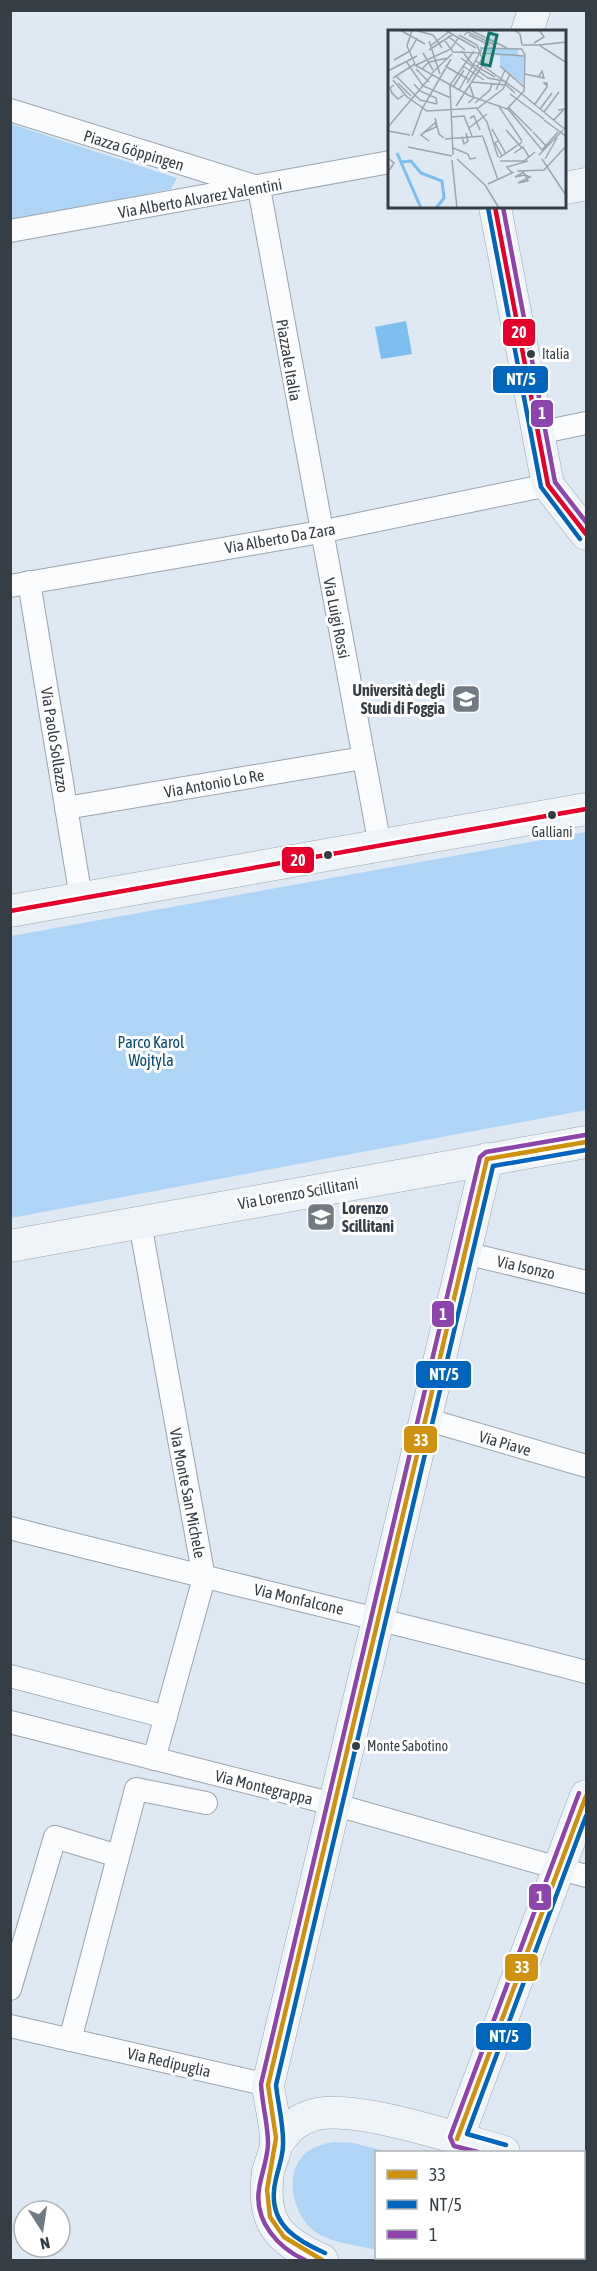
<svg xmlns="http://www.w3.org/2000/svg" width="597" height="2271" font-family="'Asap Condensed',sans-serif">
	<style>
		.green { fill: #aed5f5 }
		.water { fill: #7cbef0 }
		.lines { fill: none; stroke-linecap: round; stroke-linejoin: round }
		.street-casing { stroke: #9ca5ac; stroke-width: 24 }
		.secondary-casing { stroke: #9ca5ac; stroke-width: 33 }
		.street { stroke: #fafcfd; stroke-width: 22 }
		.secondary { stroke: #eff4f8; stroke-width: 32 }
		.bus-1-casing { stroke: #fff; stroke-width: 9 }
		.bus-2-casing { stroke: #fff; stroke-width: 9 }
		.bus-3-casing { stroke: #fff; stroke-width: 9 }
		.bus-4-casing { stroke: #fff; stroke-width: 9 }
		.bus-1 { stroke: #d0910e; stroke-width: 4.5 }
		.bus-2 { stroke: #0065bd; stroke-width: 4.5 }
		.bus-3 { stroke: #8e44ad; stroke-width: 4.5 }
		.bus-4 { stroke: #e4002b; stroke-width: 4.5 }
		.bus-dot { fill: #363e45; stroke: #fff; stroke-width: 2 }
		.labels { text-anchor: middle; dominant-baseline: central; stroke-width: 6; stroke-linejoin: round; paint-order: stroke }
		.bus-label { font-size: 14px; fill: #363e45; stroke: #fff; text-anchor: start }
		.street-label { font-size: 16px; fill: #363e45; stroke: #fff }
		.poi-label { font-size: 16px; font-weight: bold; fill: #363e45; stroke: #fff; text-anchor: end }
		.park-label { font-size: 16px; fill: #004873; stroke: #fff }
		.inset-river { fill: none; stroke: #7cbef0; stroke-width: 3 }
		.inset-road { fill: none; stroke: #9ba5ad; stroke-width: 1.5 }
		.view { fill: #0f766e; fill-opacity: 0.15; stroke: #0f766e; stroke-width: 3 }
		.inset-edge { fill: none; stroke: #363e45; stroke-width: 3 }
		.line-badge { stroke: #fff; stroke-width: 2 }
		.badge-label { font-size: 16px; text-anchor: middle; font-weight: bold; fill: #fff }
	</style>
	<rect width="100%" height="100%" fill="#dee9f3"/>
	<g class="green">
		<path d="M11,124L177,178L171,189L11,222Z"/>
		<path d="M586,832V1110L11,1218V936Z"/>
		<path d="M333,2142L353,2143L389,2152H376V2250C357,2245 330,2243 314,2231C292,2214 283,2171 307,2152C315,2146 324,2144 333,2142Z"/>
		<path d="M584,2218L586,2224V2260H416L404,2258H584Z"/>
	</g>
	<path class="water" d="M406,321L412,354L381,359L375,327Z"/>
	<g class="lines">
		<g class="street-casing">
			<g id="street">
				<path d="M10,110L254,186"/>
				<path d="M259,188L380,846"/>
				<path d="M10,231L390,162"/>
				<path d="M538,433L586,423"/>
				<path d="M29,582L81,898"/>
				<path d="M10,586L320,532L548,485"/>
				<path d="M66,808L363,758"/>
				<path d="M140,1223L204,1578L154,1759"/>
				<path d="M465,1253L586,1282"/>
				<path d="M425,1419L586,1466"/>
				<path d="M10,1528C202,1577 395,1622 586,1672"/>
				<path d="M10,1676L166,1717"/>
				<path d="M10,1722L333,1804L586,1876"/>
				<path d="M10,1989L55,1837L118,1856"/>
				<path d="M10,2026L268,2085"/>
				<path d="M70,2040L136,1789L206,1803"/>
			</g>
		</g>
		<g class="secondary-casing">
			<g id="secondary">
				<path d="M527,32L534,10"/>
				<path d="M566,188L586,184"/>
				<path d="M495,207L548,485L586,534"/>
				<path d="M10,911L586,809"/>
				<path d="M10,1246L586,1142"/>
				<path d="M457,2139L586,1796"/>
				<path d="M276,2145C286,2131 293,2122 310,2116C348,2101 462,2140 504,2152"/>
				<path d="M584,2174H586"/>
				<path d="M322,2260C278,2240 261,2223 268,2172C270,2163 275,2154 276,2145C277,2126 270,2104 268,2085L487,1159"/>
			</g>
		</g>
		<use href="#street" class="street"/>
		<use href="#secondary" class="secondary"/>
		<g class="bus-1-casing">
			<g id="bus-1">
				<path d="M487,1159L586,1142"/>
				<path d="M457,2139L586,1796"/>
				<path d="M322,2260L284,2237L270,2217L267,2190L276,2138L268,2085L487,1159"/>
			</g>
		</g>
		<g class="bus-2-casing">
			<g id="bus-2">
				<path d="M488,208L541,487L580,539"/>
				<path d="M506,2145L467,2134L586,1816"/>
				<path d="M325,2253C298,2241 271,2226 274,2191C275,2175 283,2160 283,2145C284,2126 278,2104 276,2085L493,1166L586,1150"/>
			</g>
		</g>
		<g class="bus-3-casing">
			<g id="bus-3">
				<path d="M503,207L555,482L586,522"/>
				<path d="M478,2152L454,2146L450,2137L579,1793"/>
				<path d="M305,2260C278,2248 254,2221 259,2189C261,2174 268,2158 268,2143C268,2124 262,2104 261,2084L480,1157L486,1152L585,1135"/>
			</g>
		</g>
		<g class="bus-4-casing">
			<g id="bus-4">
				<path d="M495,207L548,485L586,534"/>
				<path d="M10,911L586,809"/>
			</g>
		</g>
		<use href="#bus-1" class="bus-1"/>
		<use href="#bus-2" class="bus-2"/>
		<use href="#bus-3" class="bus-3"/>
		<use href="#bus-4" class="bus-4"/>
	</g>
	<defs>
		<g id="university-square" transform="scale(1.5)"><rect x="-9" y="-9" width="18" height="18" rx="4" fill="#717a82" stroke="#fff"/><path d="M0-5L7-2L0 1L-7-2ZM-4 1L0 2.5L4 1V4Q0 6-4 4Z" fill="#fff"/></g>
		<g id="school-square" transform="scale(1.5)"><rect x="-9" y="-9" width="18" height="18" rx="4" fill="#717a82" stroke="#fff"/><path d="M0-5L7-2L0 1L-7-2ZM-4 1L0 2.5L4 1V4Q0 6-4 4Z" fill="#fff"/></g>
	</defs>
	<g fill-rule="evenodd">
		<use href="#university-square" x="466" y="699"/>
		<use href="#school-square" x="321" y="1217"/>
	</g>
	<g class="bus-dot">
		<circle cx="531" cy="354" r="5"/>
		<circle cx="552" cy="815" r="5"/>
		<circle cx="328" cy="855" r="5"/>
		<circle cx="356" cy="1746" r="5"/>
	</g>
	<g class="labels">
		<g class="bus-label">
			<text x="542" y="354">Italia</text>
			<text x="552" y="832" text-anchor="middle">Galliani</text>
			<text x="367" y="1746">Monte Sabotino</text>
		</g>
		<g class="street-label">
			<text transform="translate(134 150) rotate(17)">Piazza Göppingen</text>
			<text transform="translate(200 198) rotate(-10)">Via Alberto Alvarez Valentini</text>
			<text transform="translate(289 360) rotate(80)">Piazzale Italia</text>
			<text transform="translate(280 538) rotate(-10)">Via Alberto Da Zara</text>
			<text transform="translate(337 618) rotate(79)">Via Luigi Rossi</text>
			<text transform="translate(55 740) rotate(81)">Via Paolo Sollazzo</text>
			<text transform="translate(214 783) rotate(-10)">Via Antonio Lo Re</text>
			<text transform="translate(298 1193) rotate(-10)">Via Lorenzo Scillitani</text>
			<text transform="translate(526 1267) rotate(13)">Via Isonzo</text>
			<text transform="translate(505 1443) rotate(16)">Via Piave</text>
			<text transform="translate(188 1493) rotate(79)">Via Monte San Michele</text>
			<text transform="translate(299 1599) rotate(13)">Via Monfalcone</text>
			<text transform="translate(264 1787) rotate(14)">Via Montegrappa</text>
			<text transform="translate(169 2062) rotate(13)">Via Redipuglia</text>
		</g>
		<g class="poi-label">
			<text x="445" y="690">Università degli<tspan x="445" dy="18">Studi di Foggia</tspan></text>
			<text x="342" y="1208" text-anchor="start">Lorenzo<tspan x="342" dy="18">Scillitani</tspan></text>
		</g>
		<g class="park-label">
			<text x="151" y="1042">Parco Karol<tspan x="151" dy="18">Wojtyla</tspan></text>
		</g>
	</g>
	<g transform="translate(388 30)">
		<rect width="178" height="178" fill="#dee9f3"/>
		<path d="M94,19H130V25L136,26L135,54L112,36V26Z" fill="#aed5f5"/>
		<path class="inset-river" d="M9,123L33,178M13,132L23,131L33,143L54,151L56,168L48,178"/>
		<path class="inset-road" d="M12,0L37,14M24,0L19,16L27,34M26,0L45,5L54,18M57,0L88,18M126,0L132,4L134,15M84,1L119,18M71,5L89,15L96,33M76,5L80,2L107,15M81,5L101,15M60,6L77,20M41,11L52,44M57,11L65,22L93,23M146,13L156,7L151,0M134,15H151L179,33M151,15L179,12M42,16L62,1M92,18L134,19M41,20L64,5M74,21L84,34L107,47M35,23L45,40M94,23L136,26M73,28L100,48L116,51M6,30L22,21L29,8M87,30L134,64M18,31L35,56L63,68M27,35L82,66L119,79L136,61L137,25L133,18M28,35L63,19L71,7M57,36L80,49M75,36L96,50M112,36L136,57M28,39L41,52M34,39L41,32L60,28M0,41L29,26M44,43L64,24M137,44L156,48L154,41L151,46M8,46L32,70L49,74M5,48L27,34M5,50L20,68M84,52L118,55L127,63M10,53L23,66M79,53L94,29M26,54L32,61L48,68L49,74M6,55L2,58L4,63L10,69L16,65M62,55L86,21M62,55L65,125M65,57L76,40M71,60L94,19M108,60L117,40M122,64L156,89M134,64L179,101M18,66L39,81L90,78L115,59L122,44M80,73L86,68L82,56M87,73L102,60L104,53M147,74L159,57V53H156L159,56M110,75L134,111M68,76L96,33M88,77L99,92L110,127M121,78L144,101M34,79L63,29M120,79L154,120M152,79L164,63M156,82L171,62M64,87L76,86L84,106M47,88L51,104L56,108M82,88L86,86L92,100M156,90L179,107M166,90L176,79L170,80M0,97L44,45M81,98L99,84M104,99L118,124M118,100L134,118M0,101L22,105M145,102L158,116M35,103L48,97V92M24,106L34,79M74,107L76,114L80,111L78,103M95,107L110,150M57,109L95,106M41,111L33,105L48,92M110,111L107,113L114,126M20,117L64,126M65,118L80,124L82,129L88,128M154,120L170,102M126,123L135,117L141,127M151,125L175,100M111,128L134,112M69,129L97,155L111,178M154,129L179,167M157,129L169,108M64,130L69,178M112,131H136L147,122M129,141L156,140L179,115M0,142L6,133L0,128M136,142L127,147L137,145M124,143L119,137L140,131M130,153L140,151L135,141M130,153L142,147L137,145M100,154L126,142"/>
		<path class="view" d="M101,3L109,5L102,36L94,34Z"/>
		<rect width="178" height="178" class="inset-edge"/>
	</g>
	<g class="line-badge">
		<rect x="502" y="318" width="34" height="29" rx="6" fill="#e4002b"/>
		<rect x="492" y="365" width="57" height="29" rx="6" fill="#0065bd"/>
		<rect x="530" y="399" width="24" height="29" rx="6" fill="#8e44ad"/>
		<rect x="281" y="846" width="34" height="28" rx="6" fill="#e4002b"/>
		<rect x="431" y="1300" width="24" height="28" rx="6" fill="#8e44ad"/>
		<rect x="415" y="1360" width="57" height="29" rx="6" fill="#0065bd"/>
		<rect x="403" y="1425" width="35" height="29" rx="6" fill="#d0910e"/>
		<rect x="528" y="1883" width="24" height="28" rx="6" fill="#8e44ad"/>
		<rect x="504" y="1953" width="35" height="29" rx="6" fill="#d0910e"/>
		<rect x="475" y="2022" width="57" height="29" rx="6" fill="#0065bd"/>
	</g>
	<g class="badge-label">
		<text x="519" y="338">20</text>
		<text x="521" y="385">NT/5</text>
		<text x="542" y="419">1</text>
		<text x="298" y="866">20</text>
		<text x="443" y="1320">1</text>
		<text x="444" y="1380">NT/5</text>
		<text x="421" y="1446">33</text>
		<text x="540" y="1903">1</text>
		<text x="522" y="1973">33</text>
		<text x="504" y="2042">NT/5</text>
	</g>
	<rect width="597" height="2271" fill="none" stroke="#363e45" stroke-width="24"/>
	<rect x="375" y="2151" width="210" height="108" fill="#ffffff" stroke="#afb2b5" stroke-width="1.5"/>
	<rect x="387" y="2170" width="30" height="9" fill="#d0910e" stroke="#afb2b5" stroke-width="1.5"/>
	<text x="429" y="2181" font-size="18" fill="#363e45">33</text>
	<rect x="387" y="2200" width="30" height="9" fill="#0065bd" stroke="#afb2b5" stroke-width="1.5"/>
	<text x="429" y="2211" font-size="18" fill="#363e45">NT/5</text>
	<rect x="387" y="2230" width="30" height="9" fill="#8e44ad" stroke="#afb2b5" stroke-width="1.5"/>
	<text x="429" y="2241" font-size="18" fill="#363e45">1</text>
	<g transform="translate(42 2229) rotate(168)"><circle r="28" fill="#ffffff" stroke="#afb2b5" stroke-width="1.5"/>
	<path d="M0-4.5L10 22L0 15L-10 22Z" fill="#717a82"/>
	<text y="-9" font-size="16" font-weight="bold" text-anchor="middle" fill="#363e45">N</text>
	</g>
</svg>
